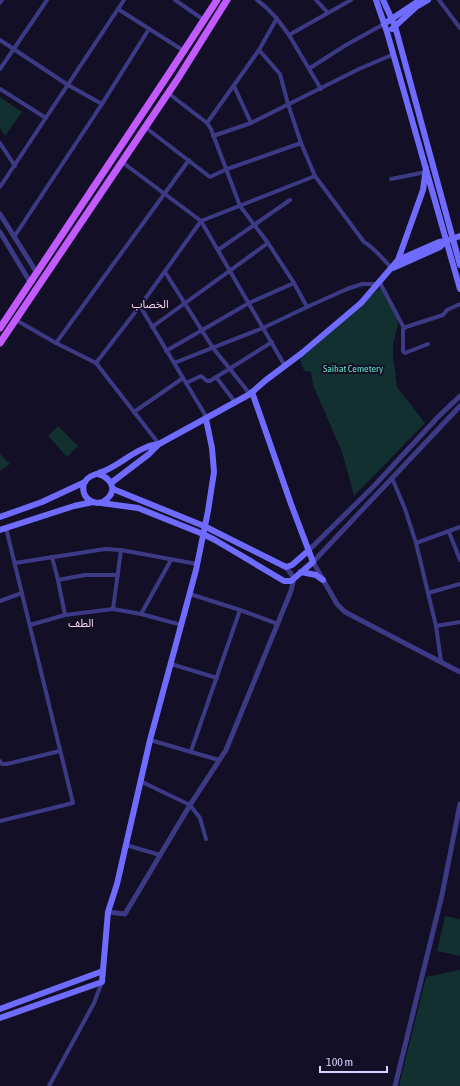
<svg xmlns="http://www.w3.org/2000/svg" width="460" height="1086" font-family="'Asap Condensed','Noto Sans Arabic',sans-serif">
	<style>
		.green { fill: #12302f }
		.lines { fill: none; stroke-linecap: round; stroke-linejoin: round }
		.minor { stroke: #3d3a85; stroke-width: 4 }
		.tertiary { stroke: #3d3a85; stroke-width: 5 }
		.secondary { stroke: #6f6bff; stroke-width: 6 }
		.primary { stroke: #c25bff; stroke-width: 7 }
		.labels { text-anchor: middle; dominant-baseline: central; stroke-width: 4; stroke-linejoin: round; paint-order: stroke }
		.park-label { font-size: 10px; fill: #5fe0c0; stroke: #130f26 }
		.neighbourhood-label { font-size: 11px; fill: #ffd6f0; stroke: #130f26 }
	</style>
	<rect width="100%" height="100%" fill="#130f26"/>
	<g class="green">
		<path d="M0,97L22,112L5,136L0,128Z"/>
		<path d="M381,287L397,317L398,325L393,344V355L397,387L425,423L354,496L342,452L313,385L311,372L304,371L300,359Z"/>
		<path d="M58,426L78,446L67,457L48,436Z"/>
		<path d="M0,454L10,464L0,471Z"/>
		<path d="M445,916L460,919V956L437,951Z"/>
		<path d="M460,970V1086H399L426,977Z"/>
	</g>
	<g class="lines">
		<g class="minor">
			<path d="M175,0L204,20"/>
			<path d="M257,0C270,9 279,21 289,35"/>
			<path d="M316,0L328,13"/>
			<path d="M439,0L460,28"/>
			<path d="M0,3L2,0"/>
			<path d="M118,9L184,51"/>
			<path d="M0,40L68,85L102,104"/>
			<path d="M259,50L280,74L288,104L301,143L315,176L364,242C375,248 383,260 392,268"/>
			<path d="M310,68L346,45L384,24"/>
			<path d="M0,69L47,0"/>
			<path d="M234,86L251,123"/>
			<path d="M0,89L46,118"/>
			<path d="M321,89L289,35L351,0"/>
			<path d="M168,93L207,123L211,129L240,206L268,243L294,283L307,307"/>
			<path d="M207,123L259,50L277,18"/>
			<path d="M145,127L210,177L227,169L301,143"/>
			<path d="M213,136L251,123L359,69L394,54"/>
			<path d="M0,143L15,166"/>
			<path d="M122,162L201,221L285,366"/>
			<path d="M391,179L426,172"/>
			<path d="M0,187L124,0"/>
			<path d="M14,237L102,104L149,29"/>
			<path d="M218,250L290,200"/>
			<path d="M165,272L213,348L250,394"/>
			<path d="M379,281L404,328"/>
			<path d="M140,306L207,418"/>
			<path d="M16,320L56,343L96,363L159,444"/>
			<path d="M152,327L268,243"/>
			<path d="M56,343L189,160"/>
			<path d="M428,344L405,353L403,351V329L406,327L443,315L447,310L460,304"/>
			<path d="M166,351L249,303L294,283"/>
			<path d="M96,363L140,306L201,221L315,176"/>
			<path d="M174,363L263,328L307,307L347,289L362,284H376"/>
			<path d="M216,377L235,402"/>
			<path d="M186,383L201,376L207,381H210L272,342"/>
			<path d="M134,412L183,378"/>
			<path d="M392,478L405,509L416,543L436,626L441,661"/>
			<path d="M449,532L460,560"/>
			<path d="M416,543L460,527"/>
			<path d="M52,557L58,580L65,615"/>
			<path d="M15,563L105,549L121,550L197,564"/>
			<path d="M58,580L85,575H118"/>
			<path d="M428,593L460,584"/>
			<path d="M190,594L240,610L278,624"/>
			<path d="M0,601L22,593"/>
			<path d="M113,609L121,550"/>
			<path d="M141,614L171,560"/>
			<path d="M30,625L65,615L113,609L141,614L182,625"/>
			<path d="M436,626L460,622"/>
			<path d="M171,664L217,678"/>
			<path d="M150,740L219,760"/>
			<path d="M191,751L240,610"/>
			<path d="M0,761L2,764H7L60,751"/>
			<path d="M140,781L190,805L200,818L206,839"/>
			<path d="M0,821L73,803L6,528"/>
			<path d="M126,845L160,855"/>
			<path d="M49,1086L94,1003L102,982"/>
		</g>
		<g class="tertiary">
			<path d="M0,214L37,273"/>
			<path d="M0,232L30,282"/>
			<path d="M460,406L313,562L337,604L345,612L460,672"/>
			<path d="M308,551L374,486L438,417L460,396"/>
			<path d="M108,912L125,914L190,805L226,750L291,591L294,578L286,567"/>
			<path d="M395,1086L442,895L460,804"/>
		</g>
		<g class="secondary">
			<path d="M376,0L387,32L460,289"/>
			<path d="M383,0L395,26L460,265"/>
			<path d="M384,24L420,0"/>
			<path d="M392,29L416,7L428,0"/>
			<path d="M398,260L439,242L446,241L460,236"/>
			<path d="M393,268L440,247L446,241"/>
			<path d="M98,474C109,477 118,488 108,498C97,510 79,498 84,483C87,477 93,475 99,473C116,468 130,453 147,447C151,445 155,445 159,444"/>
			<path d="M111,483L149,454L159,444L250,394L266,380L302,353L361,303L398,260L423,190L426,168"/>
			<path d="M113,489L204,526L286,567L292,565L308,551"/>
			<path d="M101,503L138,508L203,534L215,540L284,581H291L313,562L291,504L252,392"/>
			<path d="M0,517L42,502L85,482"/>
			<path d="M0,530L74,506L93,502"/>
			<path d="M301,572L316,575L323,580"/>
			<path d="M0,1009L103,971"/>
			<path d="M0,1018L102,982L108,912L117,884L150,740L196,570L208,511L214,472L212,448L206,419"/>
		</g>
		<g class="primary">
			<path d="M0,328L168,75L217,0"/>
			<path d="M0,343L177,80L227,0"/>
		</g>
	</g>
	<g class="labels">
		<g class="park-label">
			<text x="353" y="368">Saihat Cemetery</text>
		</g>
		<g class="neighbourhood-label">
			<text x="150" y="304">الخصاب</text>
			<text x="81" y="623">الطف</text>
		</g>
	</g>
	<path d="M320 1066v6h67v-6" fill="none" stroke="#d9d4ff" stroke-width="2"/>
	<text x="326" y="1066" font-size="12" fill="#d9d4ff" stroke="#130f26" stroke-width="3" paint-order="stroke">100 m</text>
</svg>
